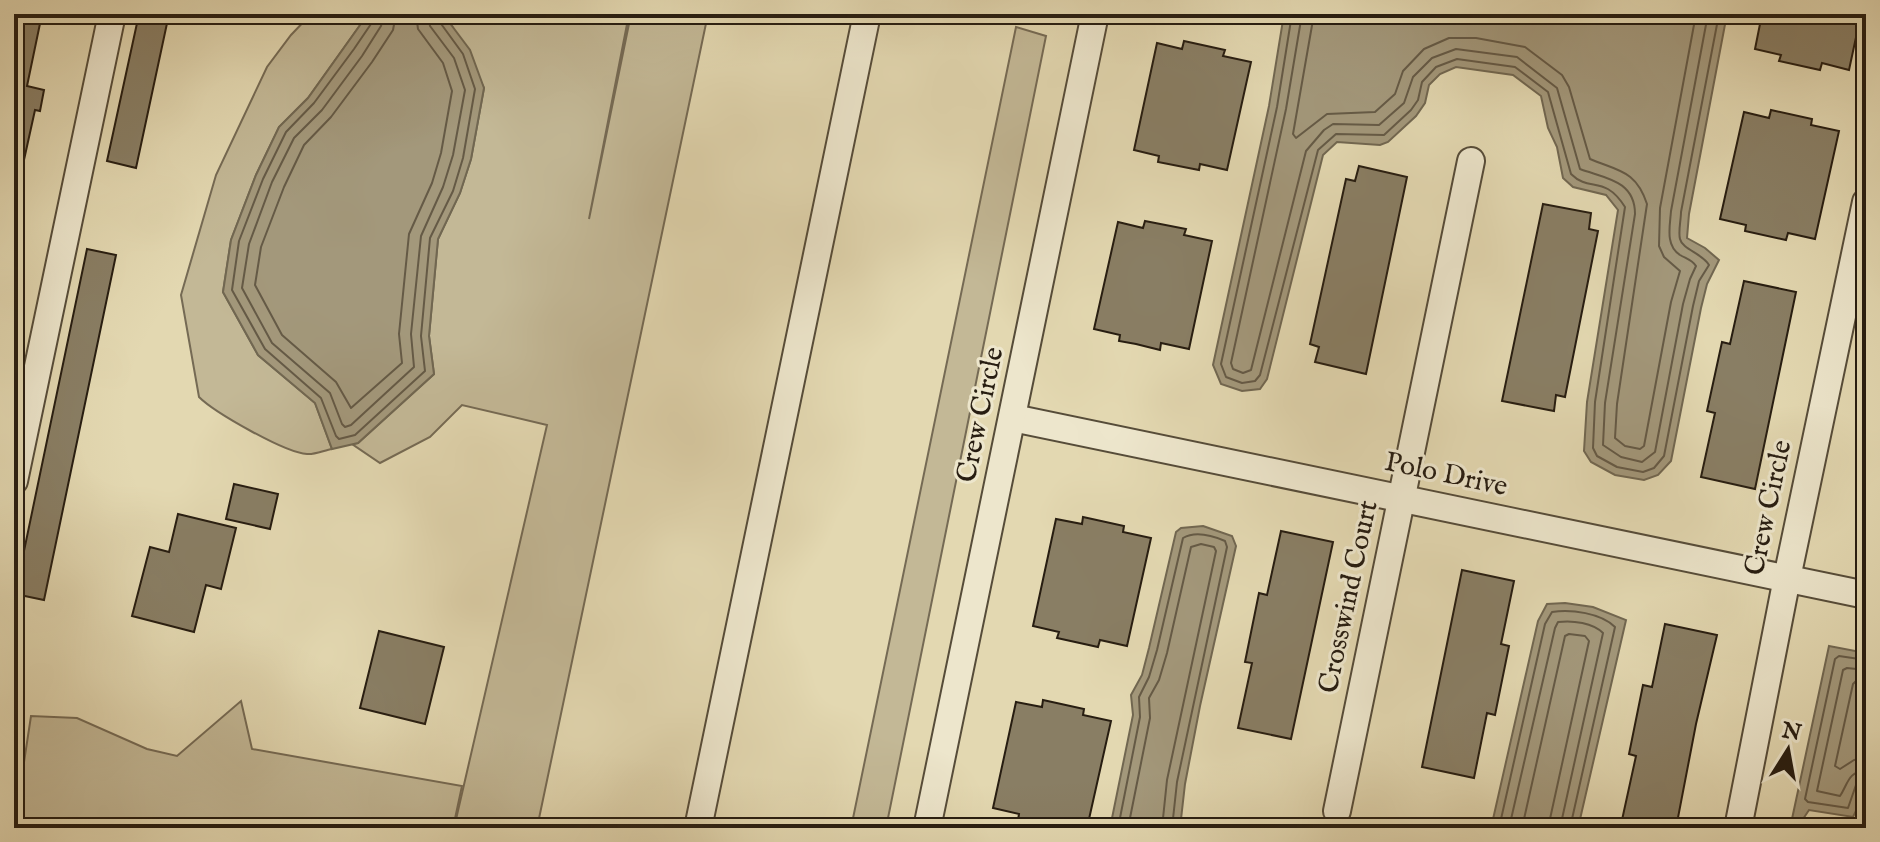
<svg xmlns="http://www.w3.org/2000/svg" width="1880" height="842" font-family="'IM FELL English',serif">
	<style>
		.green { fill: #c3b896; stroke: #756a54; stroke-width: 2 }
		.water { fill: #a3987b; stroke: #716751; stroke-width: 2 }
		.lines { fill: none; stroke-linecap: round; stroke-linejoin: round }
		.shore { stroke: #655a46; stroke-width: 2 }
		.building { fill: #897e64; stroke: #271d11; stroke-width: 2 }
		.street-casing { stroke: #564c39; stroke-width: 30 }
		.street { stroke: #ede6cc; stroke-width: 26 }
		.labels { text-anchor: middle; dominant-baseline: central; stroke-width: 6; stroke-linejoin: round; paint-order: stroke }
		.street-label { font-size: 28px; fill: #271d11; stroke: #ede6cc }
	</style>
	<rect width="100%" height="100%" fill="#e3d8b1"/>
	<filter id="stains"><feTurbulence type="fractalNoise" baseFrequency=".0025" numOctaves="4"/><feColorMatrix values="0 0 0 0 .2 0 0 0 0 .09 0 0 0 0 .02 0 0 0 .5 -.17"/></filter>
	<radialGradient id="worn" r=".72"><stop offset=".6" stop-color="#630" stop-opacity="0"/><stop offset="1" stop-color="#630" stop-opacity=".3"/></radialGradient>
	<g class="green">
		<path d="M311,14H368L308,98L279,127L256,175L231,240L223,292L258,355L315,403L332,449C325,450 314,455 307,454C285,453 214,412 199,397L181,295L216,175L267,67L291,35Z"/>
		<path d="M443,14H629L589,219L631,14H708L537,828H454L547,425L462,405L430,437L380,463L352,444L358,443L434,374L429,336L438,239L460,193L471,159L484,88L450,22Z"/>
		<path d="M1016,27L1046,36L886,828H851Z"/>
		<path d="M241,701L252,749L462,786L453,828H14L31,716L77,718L147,749L177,756Z"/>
	</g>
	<g class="water">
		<path d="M368,14H443L470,50L484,88L471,159L460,193L438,239L429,336L434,374L358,443L332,449L315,403L258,355L223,292L231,240L256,175L279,127L308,98Z"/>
		<path d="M1284,14H1727L1689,214L1687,238L1705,248L1719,260L1707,284L1701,308L1671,461L1658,475L1644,480L1615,475L1591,462L1584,451L1587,402L1618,210L1606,195L1573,187L1563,178L1557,147L1548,128L1541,96L1513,75L1456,67L1440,74L1429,85L1425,103L1416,116L1388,142L1380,145L1337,142L1323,155L1267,379L1260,389L1242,391L1221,384L1213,365L1269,106Z"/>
		<path d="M1203,526L1232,536L1236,546L1200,706L1185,784L1180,828H1110L1133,715L1131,695L1142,675L1149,648L1176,532L1181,528Z"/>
		<path d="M1565,603L1593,607L1626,620L1578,828H1491L1538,621L1547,604Z"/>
		<path d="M1829,646L1866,653C1866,699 1875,776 1853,817L1809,810L1799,825L1792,819Z"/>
	</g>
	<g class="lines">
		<g class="shore">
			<path d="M374,14L373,21L354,49L314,103L286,132L263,179L239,241L232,290L265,349L321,398L336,436L339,439L355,435L425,371L421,336L430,238L453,191L463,158L475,89L463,54L439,21L438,14"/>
			<path d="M384,14L381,26L362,56L322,110L294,138L272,182L249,244L242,288L272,343L330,393L342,424L345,427L351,425L414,367L411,334L421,236L443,187L453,155L465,90L454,58L430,26L428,14"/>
			<path d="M396,14L393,30L372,62L331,117L304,145L284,187L261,247L255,285L282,335L336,382L351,408L402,363L399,334L409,234L432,183L441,153L452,91L443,63L418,29L416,14"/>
			<path d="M1292,14L1277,107L1221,364L1226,377L1242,383L1255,381L1260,375L1318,150L1336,134L1384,135L1411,110L1418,100L1422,82L1436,67L1457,59L1515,67L1548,92L1571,174C1590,193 1604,174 1625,207L1595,402L1593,448L1597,456L1617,467L1643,472L1654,468L1664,456L1693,306L1699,281L1709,265C1703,254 1682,249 1680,239C1678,232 1681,220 1681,212L1719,14"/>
			<path d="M1302,14L1286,109L1231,363L1233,369L1243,373L1251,370L1306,151L1324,130L1333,124L1379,125L1404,103L1413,77L1432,58L1456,49L1517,57L1557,88L1580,169C1604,178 1635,180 1635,214L1605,403L1603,445L1621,457L1642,462L1655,452L1683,304L1690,279L1696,266C1692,260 1687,259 1680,255C1665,245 1670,226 1671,211L1708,14"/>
			<path d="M1314,14L1293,134L1296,138L1327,114L1375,112L1395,94L1403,71L1424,49L1449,38H1476L1525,47L1562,75L1569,87L1590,159C1618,171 1636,170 1647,204L1617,404L1615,438L1625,446L1640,449L1644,446L1671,302L1680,271L1664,257L1659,246L1660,208L1696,14"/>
			<path d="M1866,660L1839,656L1835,659L1805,799L1808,802L1848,808L1856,785L1866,781"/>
			<path d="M1866,670L1847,668L1843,670L1817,791L1840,796C1848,784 1848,771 1866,771"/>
			<path d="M1866,682L1856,681L1853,684L1835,766L1840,769L1854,760L1866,758"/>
			<path d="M1118,828L1140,717L1139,697L1149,677L1157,650L1183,538C1195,531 1211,535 1225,541L1227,547L1177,782L1172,828"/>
			<path d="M1128,828L1150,718L1149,698L1159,680L1167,653L1191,547L1201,544L1214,547L1216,551L1167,780L1162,828"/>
			<path d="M1499,828L1545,624L1552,612C1571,609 1601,613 1615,627L1570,828"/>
			<path d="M1509,828L1555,628L1558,622C1573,620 1593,623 1603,633L1560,828"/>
			<path d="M1522,828L1565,636L1569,634L1585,636L1589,641L1548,828"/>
		</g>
	</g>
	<g class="building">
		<path d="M14,14H42L27,86L44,90L40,111L35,110L24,160L14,159Z"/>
		<path d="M139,14H169L136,168L107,161Z"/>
		<path d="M1762,14H1861L1849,70L1822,63L1820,70L1779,61L1781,55L1755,49Z"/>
		<path d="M1184,41L1225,50L1223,56L1251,62L1227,170L1200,164L1199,170L1158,162L1159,156L1134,150L1157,43L1182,49Z"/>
		<path d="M1771,110L1812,119L1811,125L1839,131L1815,239L1788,233L1786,240L1745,231L1746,225L1720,219L1744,112L1769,118Z"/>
		<path d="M1359,166L1407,177L1366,374L1315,362L1319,347L1310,344L1346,179L1355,181Z"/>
		<path d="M1543,204L1591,213L1589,229L1598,231L1565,397L1556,395L1554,411L1502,401Z"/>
		<path d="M1145,221L1186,229L1184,235L1212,241L1189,349L1161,343L1160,350L1136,344L1119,341L1120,335L1094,329L1118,222L1143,228Z"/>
		<path d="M87,249L116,255L44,600L15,594Z"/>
		<path d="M1744,281L1796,292L1755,489L1701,477L1715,413L1707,411L1722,342L1730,344Z"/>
		<path d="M234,484L278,494L270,529L226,519Z"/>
		<path d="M178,514L236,528L221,589L206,585L194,632L132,616L150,547L169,552Z"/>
		<path d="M1083,517L1124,526L1123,532L1151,538L1127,646L1100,640L1098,647L1057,638L1059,632L1033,626L1056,519L1082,524Z"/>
		<path d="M1281,531L1333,542L1291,739L1238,728L1252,663L1245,662L1259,593L1267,595Z"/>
		<path d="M1462,570L1514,581L1501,644L1509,646L1495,715L1487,713L1474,778L1422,767Z"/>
		<path d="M1665,624L1717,635L1696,724L1676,828H1658L1622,820L1636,756L1629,754L1643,685L1652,687Z"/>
		<path d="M379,631L444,647L425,724L360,708Z"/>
		<path d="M1043,700L1084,709L1083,715L1111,721L1087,828L1060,823L1059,828H1055L1018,820L1019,814L993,808L1016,702L1042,707Z"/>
	</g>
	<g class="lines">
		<g class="street-casing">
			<g id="street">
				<path d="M1013,418L1866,595"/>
				<path d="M14,481L112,14"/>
				<path d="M1337,811L1471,161"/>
				<path d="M698,828L867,14"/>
				<path d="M927,828L1095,14"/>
				<path d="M1738,828L1787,578L1866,202"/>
			</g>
		</g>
		<use href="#street" class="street"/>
	</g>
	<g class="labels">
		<g class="street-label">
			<text transform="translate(981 415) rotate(-78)">Crew Circle</text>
			<text transform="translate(1446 475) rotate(12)">Polo Drive</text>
			<text transform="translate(1769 508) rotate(-78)">Crew Circle</text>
			<text transform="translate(1349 597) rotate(-78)">Crosswind Court</text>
		</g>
	</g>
	<rect width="1880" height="842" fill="none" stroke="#e3d8b1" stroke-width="48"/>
	<rect x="16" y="16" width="1848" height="810" fill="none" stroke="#271d11" stroke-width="4"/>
	<rect x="24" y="24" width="1832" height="794" fill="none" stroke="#271d11" stroke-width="2"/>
	<g transform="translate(1788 750) rotate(11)" stroke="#ede6cc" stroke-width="6" paint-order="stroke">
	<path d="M0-6L14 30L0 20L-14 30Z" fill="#271d11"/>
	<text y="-12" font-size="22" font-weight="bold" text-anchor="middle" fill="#271d11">N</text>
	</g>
	<rect width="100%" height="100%" filter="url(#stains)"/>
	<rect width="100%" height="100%" fill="url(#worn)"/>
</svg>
